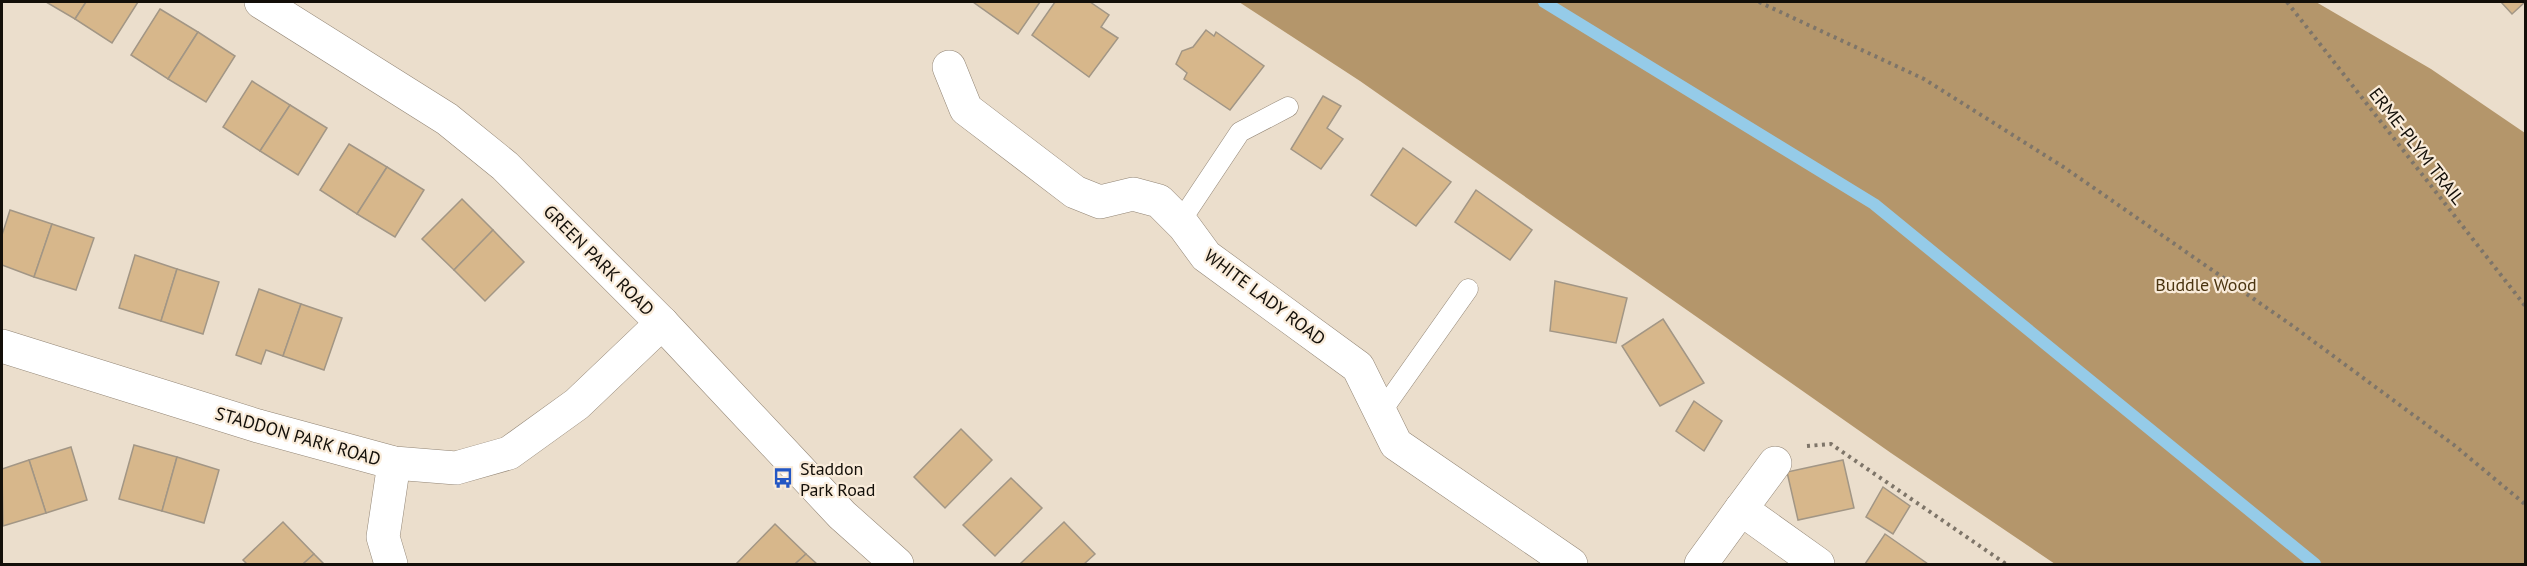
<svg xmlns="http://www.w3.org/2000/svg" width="2527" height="566" font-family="'PT Sans',sans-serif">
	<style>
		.forest { fill: #b4966b }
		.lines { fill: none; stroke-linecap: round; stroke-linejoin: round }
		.stream { stroke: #95cbe8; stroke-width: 12 }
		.building { fill: #d7b78b; stroke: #a29685; stroke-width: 1.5 }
		.service-casing { stroke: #928575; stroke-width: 21 }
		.minor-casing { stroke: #928575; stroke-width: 34 }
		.path { stroke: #7e7569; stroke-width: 4; stroke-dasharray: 3 4.5; stroke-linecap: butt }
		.service { stroke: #fff; stroke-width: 20 }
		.minor { stroke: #fff; stroke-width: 33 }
		.labels { text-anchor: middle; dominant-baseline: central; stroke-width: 4.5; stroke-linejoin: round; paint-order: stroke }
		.street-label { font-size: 18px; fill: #130f09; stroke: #f9ebd9 }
		.park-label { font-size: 18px; fill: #4b3511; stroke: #f9ebd9 }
		.poi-label { font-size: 18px; fill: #130f09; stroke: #f9ebd9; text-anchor: start }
	</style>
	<rect width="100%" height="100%" fill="#ebdecc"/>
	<path class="forest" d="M1239,2H2316L2431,69L2525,133V564H2055L1891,453L1360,81Z"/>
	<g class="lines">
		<path class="stream" d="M1544,2L1874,204L2315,564"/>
	</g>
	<g class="building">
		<path d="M46,2H86L75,19Z"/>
		<path d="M86,2H138L112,43L75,19Z"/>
		<path d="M973,2H1040L1018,34Z"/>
		<path d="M1055,2H1090L1109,15L1101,27L1118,38L1089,77L1032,35Z"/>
		<path d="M2501,2H2525L2512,14Z"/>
		<path d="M160,9L198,32L168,79L131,55Z"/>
		<path d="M1206,30L1214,36L1216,32L1264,66L1230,110L1184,79L1187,73L1176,64L1182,51L1193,47Z"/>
		<path d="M198,32L235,56L206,102L168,79Z"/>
		<path d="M252,81L290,105L260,151L223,127Z"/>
		<path d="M1323,96L1341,106L1327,128L1343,139L1321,169L1291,149Z"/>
		<path d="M290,105L327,128L298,175L260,151Z"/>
		<path d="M349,144L387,167L357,214L320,190Z"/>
		<path d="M1403,148L1451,182L1416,226L1371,195Z"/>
		<path d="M387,167L424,190L395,237L357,214Z"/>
		<path d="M1476,190L1532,230L1510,260L1455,222Z"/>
		<path d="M462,199L493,230L454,270L422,239Z"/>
		<path d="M10,210L52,224L34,277L2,265V235Z"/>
		<path d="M52,224L94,238L76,290L34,277Z"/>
		<path d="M493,230L524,262L485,301L454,270Z"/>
		<path d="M135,255L177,269L161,321L119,308Z"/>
		<path d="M177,269L219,282L203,334L161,321Z"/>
		<path d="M1555,281L1627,298L1616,343L1550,331Z"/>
		<path d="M259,289L301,304L283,356L266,350L261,364L236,355Z"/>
		<path d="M301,304L342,318L324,370L283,356Z"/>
		<path d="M1663,319L1704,383L1660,406L1622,346Z"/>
		<path d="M1694,401L1722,421L1704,451L1676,431Z"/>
		<path d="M961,429L992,460L945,508L914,477Z"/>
		<path d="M134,445L177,457L162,511L119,499Z"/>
		<path d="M71,447L87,500L46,513L29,460Z"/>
		<path d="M177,457L219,470L204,523L162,511Z"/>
		<path d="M29,460L46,513L3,526L2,469Z"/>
		<path d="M1843,460L1854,508L1798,520L1787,472Z"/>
		<path d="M1011,478L1042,508L995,556L963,525Z"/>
		<path d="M1883,487L1910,506L1893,534L1866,517Z"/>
		<path d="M283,522L314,554L303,564H247L243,560Z"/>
		<path d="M1064,522L1095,554L1084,564H1020Z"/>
		<path d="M775,524L806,554L795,564H736Z"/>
		<path d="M1885,534L1928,564H1865Z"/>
		<path d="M314,554L324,564H303Z"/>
		<path d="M806,554L817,564H795Z"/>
	</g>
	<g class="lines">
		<g class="service-casing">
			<g id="service">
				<path d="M1180,222L1240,132L1288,107"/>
				<path d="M1381,412L1468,289"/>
			</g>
		</g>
		<g class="minor-casing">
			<g id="minor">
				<path d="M261,2L447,119L505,166L662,323L842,515L897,564"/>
				<path d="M949,67L966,109L1075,192L1100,202L1133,194L1159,201L1184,226L1206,256L1358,367L1396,444L1571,564"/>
				<path d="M2,346L258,426L394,463L456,468L509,453L577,404L662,323"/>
				<path d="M1741,509L1775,463"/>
				<path d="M391,564L383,537L394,463"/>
				<path d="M1701,564L1741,509L1818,564"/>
			</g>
		</g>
		<g class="path">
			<path d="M1759,2L1924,79L2065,168L2290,324L2454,445L2526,505"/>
			<path d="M2287,2L2526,307"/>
			<path d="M1807,446L1831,444L2006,564"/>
		</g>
		<use href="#service" class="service"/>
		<use href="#minor" class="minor"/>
	</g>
	<defs>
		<g id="bus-bare" transform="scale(1.62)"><path d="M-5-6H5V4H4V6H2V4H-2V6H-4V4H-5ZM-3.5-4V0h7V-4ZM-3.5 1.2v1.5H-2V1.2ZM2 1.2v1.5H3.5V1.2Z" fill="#2457c4" stroke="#f9ebd9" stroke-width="2.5" paint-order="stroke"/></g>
	</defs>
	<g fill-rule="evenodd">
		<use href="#bus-bare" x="783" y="478"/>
	</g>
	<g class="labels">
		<g class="street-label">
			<text transform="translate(2417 146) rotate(52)">ERME-PLYM TRAIL</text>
			<text transform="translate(599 260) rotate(45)">GREEN PARK ROAD</text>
			<text transform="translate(1265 297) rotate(37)">WHITE LADY ROAD</text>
			<text transform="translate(298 436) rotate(16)">STADDON PARK ROAD</text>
		</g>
		<g class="park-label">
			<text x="2206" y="284">Buddle Wood</text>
		</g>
		<g class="poi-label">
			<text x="800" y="468">Staddon<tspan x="800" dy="21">Park Road</tspan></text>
		</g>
	</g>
	<rect width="2527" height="566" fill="none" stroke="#130f09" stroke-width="6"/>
</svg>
